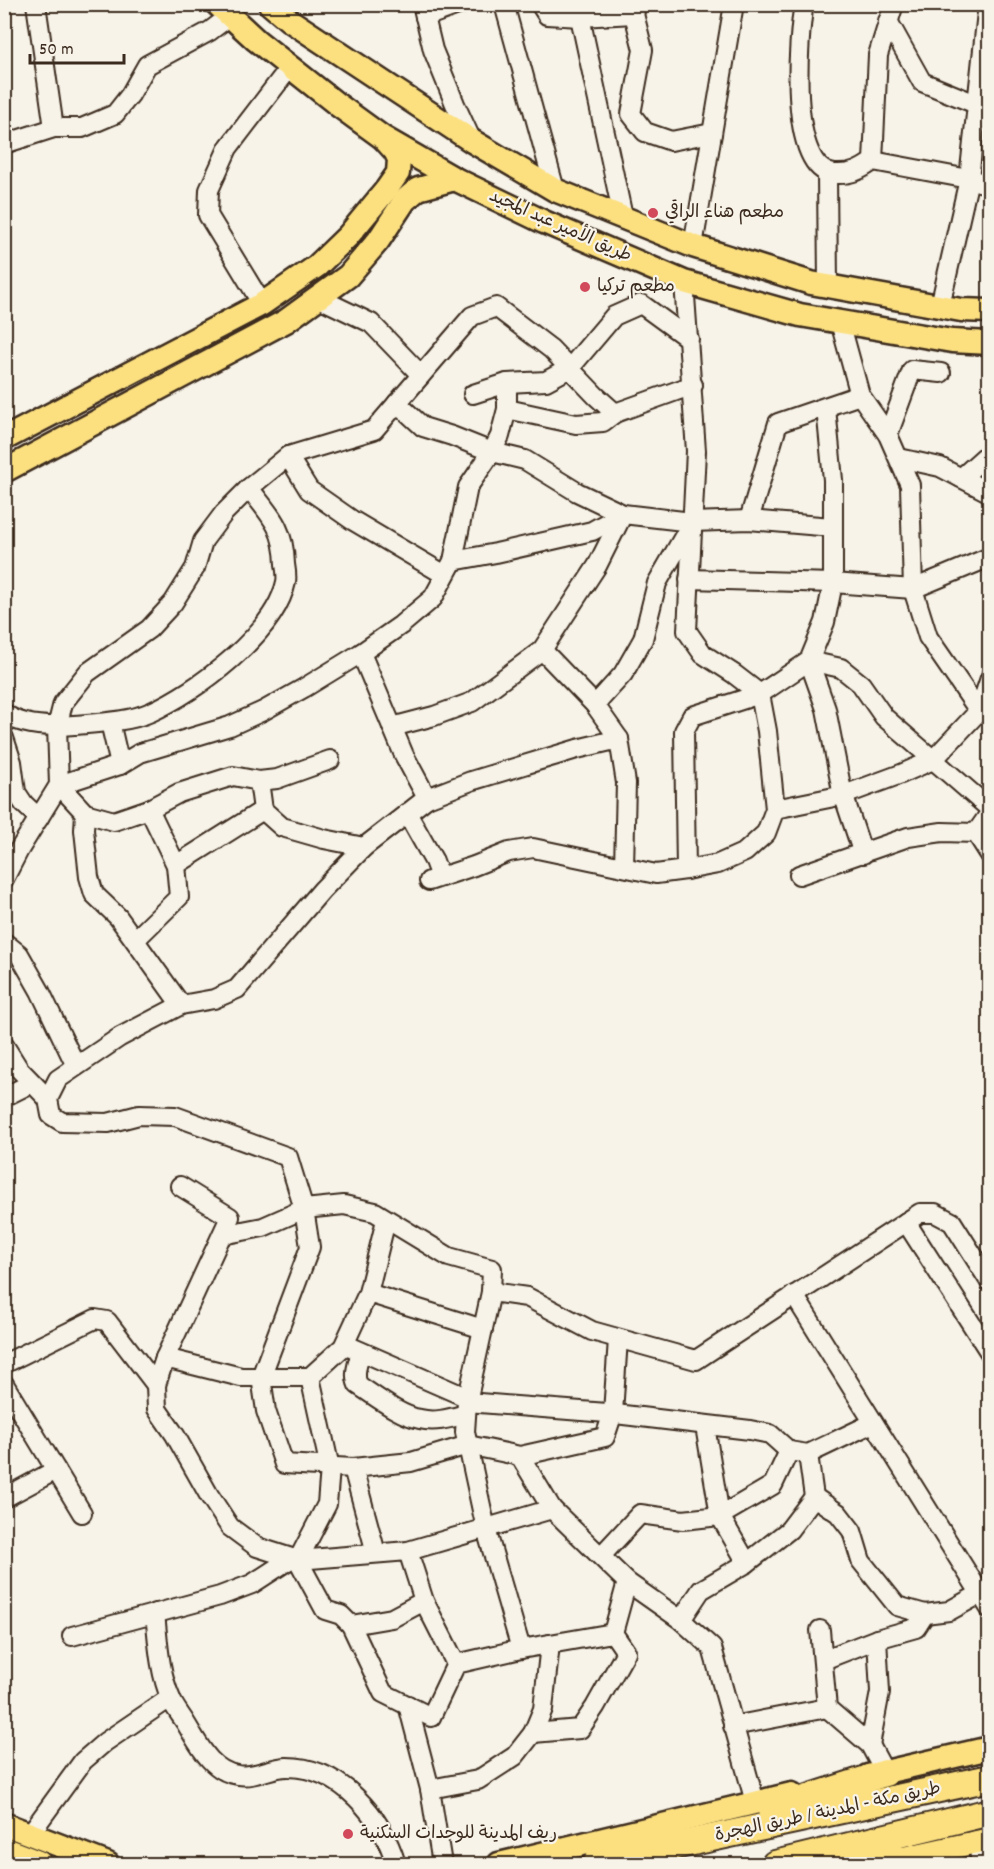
<svg xmlns="http://www.w3.org/2000/svg" width="994" height="1869" font-family="Dekko,'Playpen Sans Arabic',sans-serif">
	<style>
		.lines { fill: none; stroke-linecap: round; stroke-linejoin: round }
		.minor-casing { stroke: #3b2a1e; stroke-width: 22 }
		.major-casing { stroke: #3b2a1e; stroke-width: 27 }
		.highway-casing { stroke: #3b2a1e; stroke-width: 30 }
		.minor { stroke: #f7f3e8; stroke-width: 18 }
		.major { stroke: #fce080; stroke-width: 22 }
		.highway { stroke: #fce080; stroke-width: 26 }
		.poi-dot { fill: #d1495b; stroke: #f7f3e8; stroke-width: 2 }
		.labels { text-anchor: middle; dominant-baseline: central; stroke-width: 4.5; stroke-linejoin: round; paint-order: stroke }
		.poi-label { font-size: 18px; fill: #3b2a1e; stroke: #f7f3e8; text-anchor: start }
		.street-label { font-size: 18px; fill: #3b2a1e; stroke: #f7f3e8 }
	</style>
	<rect width="100%" height="100%" fill="#f7f3e8"/>
	<filter id="ink" filterUnits="userSpaceOnUse"><feTurbulence type="fractalNoise" baseFrequency=".0167" numOctaves="2"/><feDisplacementMap in="SourceGraphic" scale="12" xChannelSelector="R" yChannelSelector="G"/><feConvolveMatrix kernelMatrix="1 2 1 2 8 2 1 2 1" color-interpolation-filters="sRGB"/></filter>
	<g filter="url(#ink)">
		<g class="lines">
			<g class="minor-casing">
				<g id="minor">
					<path d="M36,4L54,128"/>
					<path d="M422,4L433,50L455,104L472,141"/>
					<path d="M504,4L555,190"/>
					<path d="M540,4L547,15L580,17L634,14L637,4"/>
					<path d="M804,4C798,37 787,171 835,174C851,175 861,170 873,161L878,55L894,4"/>
					<path d="M634,14L643,50L631,114L645,132L671,141L712,133"/>
					<path d="M425,17L461,4"/>
					<path d="M580,17L623,217"/>
					<path d="M888,21L922,82L976,104"/>
					<path d="M4,144L54,128H82L115,114L130,95L147,65L210,31L230,16"/>
					<path d="M873,161L969,179L990,185"/>
					<path d="M827,173L828,286"/>
					<path d="M693,246L734,4"/>
					<path d="M319,298L371,323L421,375"/>
					<path d="M262,304L208,215L209,190L228,148L290,67"/>
					<path d="M940,306L969,179L987,12"/>
					<path d="M840,322L860,395"/>
					<path d="M473,394L507,383L546,381L570,368L614,316L641,304L689,339"/>
					<path d="M397,403L423,427L452,436L492,452L525,460L577,492L623,514L692,522L749,520L832,527"/>
					<path d="M507,409L576,424L603,422L615,413"/>
					<path d="M888,435L912,370L941,373"/>
					<path d="M288,456L309,490L352,520L445,575"/>
					<path d="M899,458L940,467L990,493"/>
					<path d="M961,478L990,452"/>
					<path d="M749,520L778,423L860,395L888,435L910,485L913,589L928,637L979,711"/>
					<path d="M453,561L496,553L592,531L623,514"/>
					<path d="M689,579L833,583L913,589L990,557"/>
					<path d="M542,650L595,705L619,739L626,783L624,867"/>
					<path d="M361,653L404,755L427,798"/>
					<path d="M809,661L841,668L861,684L884,717L990,809"/>
					<path d="M809,661L826,709L842,791L863,854"/>
					<path d="M595,705L623,674L643,639L657,583L690,526"/>
					<path d="M4,713C22,727 52,727 74,725C98,723 129,722 151,712C196,692 275,634 286,582C287,577 286,570 285,564C284,527 270,515 249,488"/>
					<path d="M110,722L120,765"/>
					<path d="M392,727L434,716L472,702L542,650L597,566L623,514"/>
					<path d="M4,738L12,762L16,792L24,804L39,818"/>
					<path d="M330,760L277,779L259,781L233,776L179,793L149,809L114,821L85,813L59,785L120,765L140,753L230,726L263,711L304,688L361,653L401,625L433,598L453,561L468,487L492,452L500,436L507,409V383"/>
					<path d="M259,781L263,810L282,827L324,839L364,847"/>
					<path d="M775,809L844,795L901,774L933,760L979,711L990,678"/>
					<path d="M85,813L84,830L89,877L94,894L118,917L181,1005"/>
					<path d="M407,813L434,861L440,877"/>
					<path d="M976,833L990,855"/>
					<path d="M176,865L263,810"/>
					<path d="M686,870L684,731L692,716L760,694L809,661L825,622L833,583V480L826,408"/>
					<path d="M799,875L908,837L942,832L976,833L990,813"/>
					<path d="M4,879L19,850L59,785L57,727L63,703L87,673L149,629L173,603L195,568L203,541L224,513L249,488L288,456L374,430L472,316L496,307L551,349L596,396L615,413L693,385"/>
					<path d="M429,881L474,866L509,852L533,848L656,874L686,870L718,864L745,852L766,833L775,809L767,731L760,694L734,674L703,654L687,631L696,451L684,282"/>
					<path d="M135,940L179,897L176,865L149,809"/>
					<path d="M4,942L19,954L40,991L76,1066"/>
					<path d="M4,1045L19,1069L48,1099"/>
					<path d="M4,1097L32,1083"/>
					<path d="M180,1186L230,1217L165,1358L156,1385L157,1409L175,1435L209,1495L230,1527L257,1547L298,1560L408,1551L552,1509"/>
					<path d="M906,1222L990,1353"/>
					<path d="M222,1235L263,1227L304,1209L344,1205L375,1212L449,1257L492,1269L491,1292L467,1402L465,1432L486,1529L521,1649"/>
					<path d="M491,1292L527,1297L592,1331L696,1360L920,1213H935L952,1222L990,1282"/>
					<path d="M368,1293L483,1329"/>
					<path d="M794,1295L990,1609"/>
					<path d="M618,1339L613,1413L605,1437L520,1456L468,1445L411,1462L353,1468L284,1464L266,1411L261,1377L310,1247L304,1209L288,1157L175,1116L139,1115L108,1123L62,1122L51,1115L48,1099L58,1079L120,1037L181,1005L214,999L237,989L322,890L364,847L427,798L471,781L577,749L619,739"/>
					<path d="M351,1347L468,1398"/>
					<path d="M361,1352C358,1363 353,1374 358,1385C375,1396 400,1416 420,1419C435,1423 451,1418 466,1414"/>
					<path d="M165,1358L241,1377H310L343,1347L368,1293L386,1220"/>
					<path d="M4,1364L95,1319L107,1321L156,1385"/>
					<path d="M4,1384L82,1513"/>
					<path d="M467,1402L607,1413L750,1430L770,1434L789,1451L808,1454L873,1423"/>
					<path d="M705,1426L720,1516L747,1563"/>
					<path d="M520,1456L552,1509L627,1582L681,1620L712,1648L755,1802"/>
					<path d="M353,1468L376,1553"/>
					<path d="M814,1497L838,1513L852,1531L861,1561L897,1606L925,1614L949,1611L980,1594"/>
					<path d="M4,1498L56,1470"/>
					<path d="M408,1551L424,1601L456,1664L521,1649L613,1633L627,1582"/>
					<path d="M601,1556L640,1514L683,1520L720,1516L773,1485L789,1451"/>
					<path d="M298,1560L325,1610L341,1615L351,1625L383,1693L431,1717L456,1664"/>
					<path d="M298,1560L327,1504L330,1468L310,1377"/>
					<path d="M155,1613C158,1641 159,1672 171,1699C174,1707 180,1714 185,1722C198,1743 211,1772 238,1775C255,1778 270,1767 287,1767C341,1767 382,1817 396,1864"/>
					<path d="M681,1620L701,1590L747,1563L789,1530L814,1497L808,1454"/>
					<path d="M351,1625L392,1618L424,1601"/>
					<path d="M820,1630L827,1708L870,1745L885,1773"/>
					<path d="M72,1636L220,1596L252,1584L292,1558"/>
					<path d="M823,1660L877,1639L916,1628L925,1614"/>
					<path d="M408,1705L430,1789L442,1864"/>
					<path d="M733,1726L827,1708"/>
					<path d="M533,1733L580,1729L595,1707L626,1652L613,1633"/>
					<path d="M870,1745L880,1692L877,1639"/>
					<path d="M430,1789L478,1780L515,1756L533,1733L543,1709L550,1644"/>
					<path d="M30,1834L83,1761L105,1742L170,1698"/>
					<path d="M978,1842L981,1864"/>
				</g>
			</g>
			<g class="major-casing">
				<g id="major">
					<path d="M217,4L256,40L338,105L382,137L455,179L544,222L684,282L800,315L952,341L990,343"/>
					<path d="M270,4L289,20L472,141L555,190L693,246L811,283L961,310L990,311"/>
					<path d="M4,439L262,304L317,266L348,236L386,190L398,173L399,159L395,151L385,140"/>
					<path d="M4,471L286,321L348,276L378,241L405,200L418,189L455,179"/>
					<path d="M868,1776L990,1748"/>
					<path d="M4,1824L108,1864"/>
					<path d="M881,1863L990,1839"/>
					<path d="M499,1864L792,1794"/>
				</g>
			</g>
			<g class="highway-casing">
				<g id="highway">
					<path d="M771,1810L885,1773"/>
					<path d="M4,1851L38,1864"/>
					<path d="M596,1864L651,1851L990,1778"/>
					<path d="M775,1864L990,1812"/>
					<path d="M844,1864L899,1859"/>
				</g>
			</g>
			<use href="#minor" class="minor"/>
			<use href="#major" class="major"/>
			<use href="#highway" class="highway"/>
		</g>
	</g>
	<g class="poi-dot">
		<circle cx="653" cy="213" r="6"/>
		<circle cx="585" cy="287" r="6"/>
		<circle cx="348" cy="1834" r="6"/>
	</g>
	<g class="labels">
		<g class="poi-label">
			<text x="665" y="213">مطعم هناء الراقي</text>
			<text x="597" y="287">مطعم تركيا</text>
			<text x="360" y="1834">ريف المدينة للوحدات السكنية</text>
		</g>
		<g class="street-label">
			<text transform="translate(560 227) rotate(24)">طريق الأمير عبد المجيد</text>
			<text transform="translate(828 1813) rotate(-12)">طريق مكة - المدينة / طريق الهجرة</text>
		</g>
	</g>
	<rect width="994" height="1869" fill="none" stroke="#f7f3e8" stroke-width="24"/>
	<rect x="12" y="12" width="970" height="1845" fill="none" stroke="#3b2a1e" stroke-width="2" filter="url(#ink)"/>
	<path d="M30 54v9h94v-9" fill="none" stroke="#3b2a1e" stroke-width="3"/>
	<text x="39" y="54" font-size="18" fill="#3b2a1e" stroke="#f7f3e8" stroke-width="4.5" paint-order="stroke">50 m</text>
</svg>
